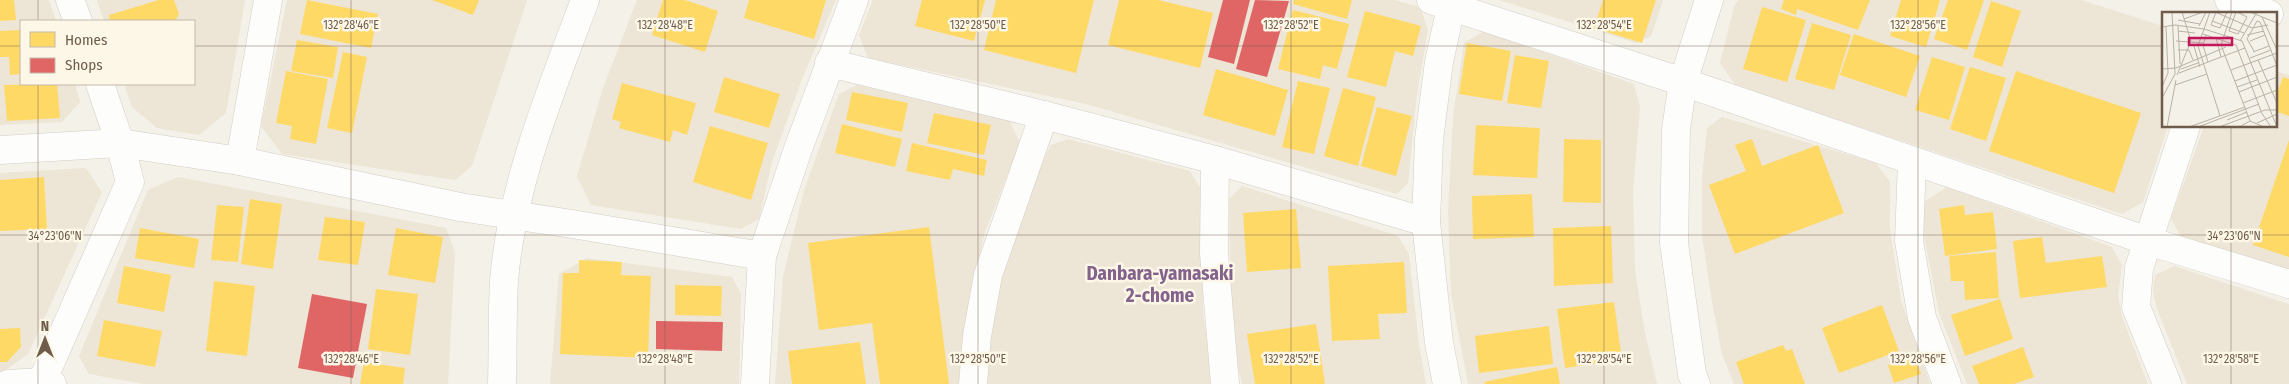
<svg xmlns="http://www.w3.org/2000/svg" width="2289" height="384" font-family="'Fira Sans Condensed',sans-serif">
	<style>
		.residential { fill: #ede5d5 }
		.homes { fill: #ffd966 }
		.shops { fill: #e06666 }
		.lines { fill: none; stroke-linecap: round; stroke-linejoin: round }
		.minor-casing { stroke: #d3cec6; stroke-width: 29 }
		.minor { stroke: #fdfdfc; stroke-width: 28 }
		.ticks { fill: none; stroke: #6f5c4b; stroke-width: 1; stroke-opacity: 0.45 }
		.labels { text-anchor: middle; dominant-baseline: central; stroke-width: 5; stroke-linejoin: round; paint-order: stroke }
		.neighbourhood-label { font-size: 19px; font-weight: bold; fill: #83638c; stroke: #fdf7e8 }
		.inset-road { fill: none; stroke: #bbb1a4; stroke-width: 1 }
		.view { fill: #c2185b; fill-opacity: 0.15; stroke: #c2185b; stroke-width: 2.5 }
		.inset-edge { fill: none; stroke: #6f5c4b; stroke-width: 2.5 }
		.ticks-label { font-size: 12px; text-anchor: middle; fill: #6f5c4b; stroke: #fdf7e8; stroke-width: 5; stroke-linejoin: round; paint-order: stroke }
	</style>
	<rect width="100%" height="100%" fill="#f4f1e8"/>
	<g class="residential">
		<path d="M0,0H49L56,21H21V84H75L80,102L62,122L0,125Z"/>
		<path d="M97,0H245L226,113L199,135L157,128L132,107L124,84H194V21H104Z"/>
		<path d="M287,0H527L472,166L455,180L282,154L261,126Z"/>
		<path d="M637,0H836L802,79L772,162L759,219L741,229L591,205L577,176L603,88Z"/>
		<path d="M873,0H1394L1420,7L1428,30L1417,94L1408,183L1397,194L1086,104L868,58L859,35Z"/>
		<path d="M1499,0H1663L1651,36L1636,43Z"/>
		<path d="M1738,0H2081L2163,26V126H2168L2143,202L2122,214L1736,86L1720,63L1734,7Z"/>
		<path d="M1484,31L1634,84L1640,107L1633,193L1635,271L1645,333L1657,384H1468L1451,294L1448,211L1453,117L1464,43Z"/>
		<path d="M2275,71L2289,75V272L2181,237L2171,219L2204,126H2275Z"/>
		<path d="M857,85L1010,122L1020,143L985,232L965,320L960,384H775L783,277L804,190L839,94Z"/>
		<path d="M1722,117L1876,163L1890,182V230L1901,300L1930,384H1734L1722,354L1712,302L1702,235V177L1707,128Z"/>
		<path d="M1068,139L1190,171L1201,189L1203,313L1213,384H987L988,345L1004,264L1029,187L1051,145Z"/>
		<path d="M86,168L102,192L28,354L4,371H0V173Z"/>
		<path d="M178,177L446,228L455,253L448,384H144L89,374L79,356L148,190Z"/>
		<path d="M1242,186L1398,236L1409,254L1419,345L1426,384H1242L1236,358L1231,291L1229,199Z"/>
		<path d="M1947,187L2112,247L2122,265L2118,295L2122,317L2148,384H1967L1939,313L1923,230L1925,201Z"/>
		<path d="M587,258L732,277L741,294L739,384H550L559,274Z"/>
		<path d="M2174,266L2289,304V384H2187L2157,309L2153,291L2155,275Z"/>
	</g>
	<g class="homes">
		<path d="M0,0H14L16,20L0,21Z"/>
		<path d="M159,0H174L179,14L175,21H110L109,15Z"/>
		<path d="M307,0L378,14L371,48L300,34Z"/>
		<path d="M432,0H479L473,15Z"/>
		<path d="M663,0H685L718,11L705,52L652,35Z"/>
		<path d="M749,0H826L814,39L744,18Z"/>
		<path d="M922,0H985L974,41L915,26Z"/>
		<path d="M996,0H1094L1076,73L984,50Z"/>
		<path d="M1119,0H1158L1213,13L1200,68L1108,45Z"/>
		<path d="M1294,0H1352L1347,19L1293,4Z"/>
		<path d="M1603,0H1656L1642,43L1594,28Z"/>
		<path d="M1784,0H1870L1858,30L1797,9L1796,15L1781,9Z"/>
		<path d="M1901,0H1940L1926,47L1890,36Z"/>
		<path d="M1948,0H1984L1967,50L1934,39Z"/>
		<path d="M1991,1L2021,11L2002,67L1973,57Z"/>
		<path d="M1762,7L1806,20L1787,82L1743,69Z"/>
		<path d="M1293,10L1349,24L1337,69L1323,65L1320,79L1278,69Z"/>
		<path d="M1365,11L1421,26L1413,56L1395,51L1386,87L1347,77Z"/>
		<path d="M1812,23L1851,35L1834,90L1795,79Z"/>
		<path d="M21,30V74L10,75L9,57H0V31Z"/>
		<path d="M1854,34L1920,56L1906,97L1840,75Z"/>
		<path d="M297,40L338,47L333,78L291,71Z"/>
		<path d="M1467,43L1511,51L1502,101L1459,94Z"/>
		<path d="M343,52L367,57L352,133L327,128Z"/>
		<path d="M1515,55L1549,61L1541,108L1507,103Z"/>
		<path d="M1932,57L1965,67L1949,120L1915,110Z"/>
		<path d="M1970,67L2006,78L1986,141L1950,129Z"/>
		<path d="M1216,69L1288,90L1275,136L1203,115Z"/>
		<path d="M286,71L328,79L316,144L290,139L292,126L276,123Z"/>
		<path d="M2016,71L2141,113L2114,193L1989,151Z"/>
		<path d="M724,77L780,94L769,128L714,112Z"/>
		<path d="M2283,77L2289,79V116L2275,111V99Z"/>
		<path d="M1298,81L1330,88L1314,154L1282,147Z"/>
		<path d="M622,83L696,103L687,135L673,130L670,142L619,128L621,122L612,119Z"/>
		<path d="M57,84L60,118L7,121L4,85Z"/>
		<path d="M1343,88L1376,97L1358,166L1324,156Z"/>
		<path d="M852,92L908,103L902,132L846,120Z"/>
		<path d="M1377,107L1412,116L1396,176L1361,166Z"/>
		<path d="M934,113L991,125L984,155L927,143Z"/>
		<path d="M842,124L902,139L895,167L835,153Z"/>
		<path d="M1476,125L1540,128L1537,178L1473,175Z"/>
		<path d="M710,126L768,143L751,200L693,182Z"/>
		<path d="M1564,139L1601,140V203L1563,202Z"/>
		<path d="M1752,139L1762,166L1818,145L1844,213L1735,254L1709,185L1746,171L1735,145Z"/>
		<path d="M2289,140V257L2253,245Z"/>
		<path d="M912,143L987,160L984,176L953,169L950,180L906,171Z"/>
		<path d="M44,177L47,229L0,231V180Z"/>
		<path d="M1532,194L1534,237L1473,239L1472,196Z"/>
		<path d="M250,199L282,204L273,269L241,264Z"/>
		<path d="M217,205L244,207L238,262L211,260Z"/>
		<path d="M1964,205L1965,215L1993,212L1997,249L1945,256L1939,209Z"/>
		<path d="M1296,209L1301,268L1247,272L1243,213Z"/>
		<path d="M325,217L365,222L358,265L318,260Z"/>
		<path d="M1611,226L1613,283L1554,286L1553,228Z"/>
		<path d="M929,227L949,384H880L872,323L819,330L808,243Z"/>
		<path d="M140,228L199,239L194,268L135,258Z"/>
		<path d="M396,228L443,237L435,283L388,275Z"/>
		<path d="M2042,237L2046,263L2102,256L2107,287L2020,298L2013,241Z"/>
		<path d="M1996,252L1999,298L1965,300L1964,281H1951L1949,256Z"/>
		<path d="M579,260L622,262L621,275L651,276L648,358L560,354L563,273H579Z"/>
		<path d="M1404,262L1407,313L1378,314L1380,339L1332,341L1328,266Z"/>
		<path d="M124,266L171,275L164,312L117,303Z"/>
		<path d="M214,281L255,286L247,356L206,351Z"/>
		<path d="M675,285L722,286L721,316L675,315Z"/>
		<path d="M376,289L418,294L410,355L368,349Z"/>
		<path d="M2000,299L2013,339L1965,356L1951,315Z"/>
		<path d="M1614,302L1622,360L1565,368L1557,309Z"/>
		<path d="M1882,305L1899,351L1839,373L1822,328Z"/>
		<path d="M104,320L162,331L155,367L97,356Z"/>
		<path d="M1316,324L1325,384H1255L1247,334Z"/>
		<path d="M1549,326L1553,364L1479,373L1475,336Z"/>
		<path d="M20,328L21,347L7,362H0V329Z"/>
		<path d="M860,342L866,384H792L788,351Z"/>
		<path d="M1783,345L1786,351L1792,349L1805,384H1744L1736,362Z"/>
		<path d="M2023,347L2034,377L2014,384H1979L1972,366Z"/>
		<path d="M1914,356L1921,374L1894,383L1888,365Z"/>
		<path d="M364,362L405,368L403,384H360Z"/>
		<path d="M1557,367L1560,384H1485L1484,382Z"/>
	</g>
	<g class="shops">
		<path d="M1223,0H1250L1234,64L1208,57Z"/>
		<path d="M1255,0L1289,1L1267,77L1236,69Z"/>
		<path d="M312,294L367,304L353,378L298,368Z"/>
		<path d="M656,321L723,322L722,351L656,349Z"/>
	</g>
	<g class="lines">
		<g class="minor-casing">
			<g id="minor">
				<path d="M70,0L78,21"/>
				<path d="M1431,0L1683,82L2148,241L2289,284"/>
				<path d="M2229,0L2269,14"/>
				<path d="M829,63L1044,115L1215,160L1426,222"/>
				<path d="M0,150L120,143L240,161L460,207L572,224L762,256"/>
				<path d="M1215,160L1214,253L1225,384"/>
				<path d="M240,161L268,0"/>
				<path d="M1912,161L1909,241L1922,318L1947,384"/>
				<path d="M8,384L42,382L52,384"/>
				<path d="M41,384L130,182L120,143L100,84"/>
				<path d="M502,384C503,350 502,315 504,281C512,183 551,91 585,0"/>
				<path d="M755,384L762,256L798,149L854,0"/>
				<path d="M973,384L977,336L988,275L1044,115"/>
				<path d="M1447,384L1439,343L1426,222L1429,139L1439,62L1451,7"/>
				<path d="M1696,384L1692,374L1674,243L1676,129L1683,82L1709,0"/>
				<path d="M2167,384L2136,307L2139,268L2186,126"/>
			</g>
		</g>
		<use href="#minor" class="minor"/>
	</g>
	<path class="ticks" d="M38,0V21M351,0V384M665,0V384M978,0V384M1291,0V384M1604,0V384M1918,0V384M2231,0V14M0,46H21M194,46H2163M2275,46H2289M38,84V384M2231,126V384M0,235H2289"/>
	<g class="labels">
		<g class="neighbourhood-label">
			<text x="1160" y="273">Danbara-yamasaki<tspan x="1160" dy="22">2-chome</tspan></text>
		</g>
	</g>
	<g transform="translate(2162 12)">
		<rect width="115" height="115" fill="#f4f1e8"/>
		<path class="inset-road" d="M48,0L36,34L58,104M53,0L90,16L106,13M54,0L49,13L58,16L65,0M70,0L59,33L88,109M74,0L67,19L76,22L85,5L75,0M88,0L115,11M100,5L115,38M22,7L41,0M16,8L38,12M50,9L82,21M16,14L18,52M37,14L44,0M0,15L13,13L42,17L80,29L115,115M16,19L33,21M41,22L74,33L99,99M44,23L41,33L46,50M85,23L102,19M54,26L59,45M14,29L41,31M78,29L95,0M88,29L103,23M32,34L38,55M16,38H27L31,48M92,39L85,27L95,9L98,10L115,54M91,40L107,34M88,46L109,38M96,48L115,91M0,57L14,56L64,35M19,57L36,51M69,58L115,41M17,61L83,36M15,63L29,29L20,0M73,69L115,53M13,73L45,62M0,75L6,61L4,15M75,75L95,68M77,80L115,65M0,86L13,62L10,0M81,91L115,78M99,100L109,115M65,108L85,100M95,111L115,102M79,114L88,109L102,115M5,115L14,68M27,115L83,95M36,115L97,92M57,115L103,98H115"/>
		<path class="view" d="M27,26H70V33H27Z"/>
		<rect width="115" height="115" class="inset-edge"/>
	</g>
	<g class="ticks-label">
		<text x="351" y="29">132°28'46"E</text>
		<text x="665" y="29">132°28'48"E</text>
		<text x="978" y="29">132°28'50"E</text>
		<text x="1291" y="29">132°28'52"E</text>
		<text x="1604" y="29">132°28'54"E</text>
		<text x="1918" y="29">132°28'56"E</text>
		<text x="55" y="240">34°23'06"N</text>
		<text x="2234" y="240">34°23'06"N</text>
		<text x="351" y="363">132°28'46"E</text>
		<text x="665" y="363">132°28'48"E</text>
		<text x="978" y="363">132°28'50"E</text>
		<text x="1291" y="363">132°28'52"E</text>
		<text x="1604" y="363">132°28'54"E</text>
		<text x="1918" y="363">132°28'56"E</text>
		<text x="2231" y="363">132°28'58"E</text>
	</g>
	<rect x="20" y="20" width="175" height="65" fill="#fdf7e8" stroke="#c4b9a9"/>
	<rect x="30" y="32" width="25" height="15" fill="#ffd966" stroke="#c4b9a9"/>
	<text x="65" y="45" font-size="15" fill="#6f5c4b">Homes</text>
	<rect x="30" y="58" width="25" height="15" fill="#e06666" stroke="#c4b9a9"/>
	<text x="65" y="70" font-size="15" fill="#6f5c4b">Shops</text>
	<g transform="translate(45 339)" stroke="#fdf7e8" stroke-width="4" paint-order="stroke">
	<path d="M0-4L9 19L0 12L-9 19Z" fill="#6f5c4b"/>
	<text y="-8" font-size="14" font-weight="bold" text-anchor="middle" fill="#6f5c4b">N</text>
	</g>
</svg>
